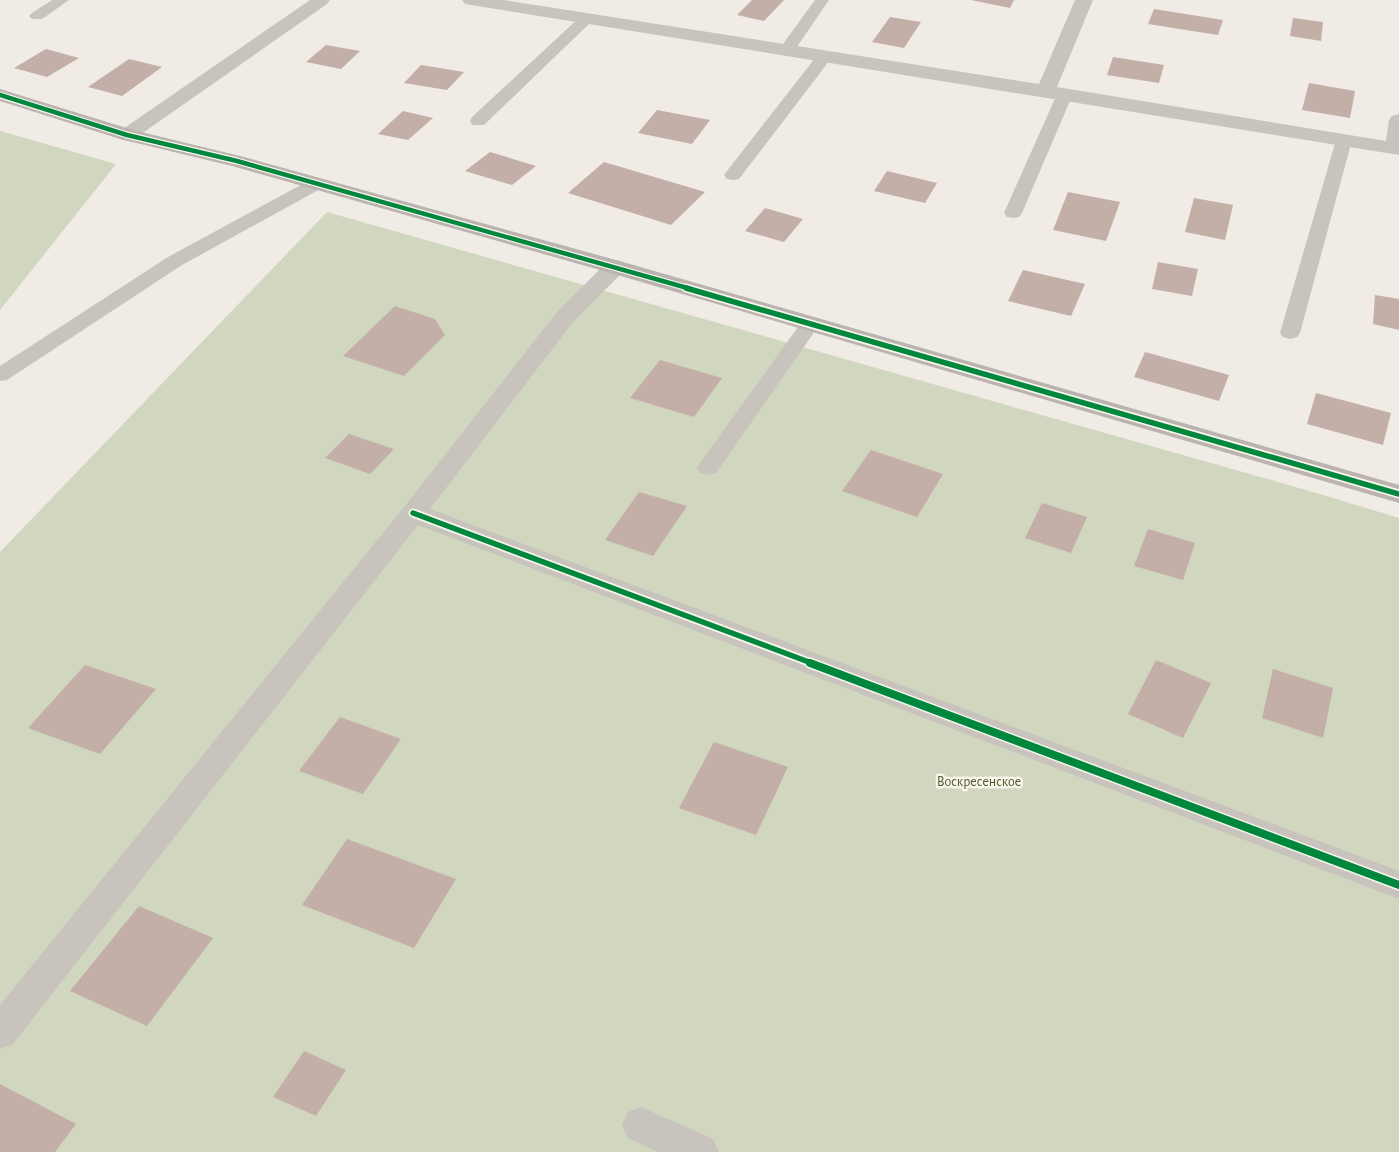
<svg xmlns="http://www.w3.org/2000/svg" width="1399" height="1152" font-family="'Alegreya Sans',sans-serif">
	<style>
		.green { fill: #d1d6bf }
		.building { fill: #c3afa7 }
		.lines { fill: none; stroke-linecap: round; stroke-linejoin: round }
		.lane { fill: #c9c3be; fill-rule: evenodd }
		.street { fill: #c9c3be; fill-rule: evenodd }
		.secondary { fill: #bab3ae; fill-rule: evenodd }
		.cycleway-far2-casing { stroke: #fbf5ee; stroke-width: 7 }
		.cycleway-far1-casing { stroke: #fbf5ee; stroke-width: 9 }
		.cycleway-casing { stroke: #fbf5ee; stroke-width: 11 }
		.cycleway-far2 { stroke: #00873e; stroke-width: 4.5 }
		.cycleway-far1 { stroke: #00873e; stroke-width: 5.5 }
		.cycleway { stroke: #00873e; stroke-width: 8 }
		.labels { text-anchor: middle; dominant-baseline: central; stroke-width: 5; stroke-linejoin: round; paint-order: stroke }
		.park-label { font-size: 14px; fill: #4a5a2e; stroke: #fbf5ee }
	</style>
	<rect width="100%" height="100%" fill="#f0ebe5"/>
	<g class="green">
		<path d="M0,131L116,164L0,310Z"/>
		<path d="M327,212L1320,494L1399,518V1152H0V552Z"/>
	</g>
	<g class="building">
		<path d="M752,0H784L764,21L737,15Z"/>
		<path d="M971,0H1014L1010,8Z"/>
		<path d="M1154,9L1223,20L1218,35L1148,24Z"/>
		<path d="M890,17L921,22L904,48L872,42Z"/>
		<path d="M1293,18L1323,22L1321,41L1290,36Z"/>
		<path d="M326,45L360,51L341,69L306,62Z"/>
		<path d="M46,49L79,58L47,77L14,68Z"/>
		<path d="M1113,57L1164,65L1159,83L1107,75Z"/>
		<path d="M129,59L162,67L122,96L88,87Z"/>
		<path d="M421,65L464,72L447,90L404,83Z"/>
		<path d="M1309,83L1355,91L1350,118L1302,110Z"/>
		<path d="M657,110L710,120L692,144L638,133Z"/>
		<path d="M403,111L433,118L408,140L378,134Z"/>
		<path d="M490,152L536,166L512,185L465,171Z"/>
		<path d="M604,162L705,192L671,225L568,193Z"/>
		<path d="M887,171L937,183L925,203L874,191Z"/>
		<path d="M1068,192L1120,202L1106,241L1053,230Z"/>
		<path d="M1194,198L1233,205L1225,240L1185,232Z"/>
		<path d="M765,208L803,219L784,242L745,231Z"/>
		<path d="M1158,262L1198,269L1192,296L1152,289Z"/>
		<path d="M1023,270L1085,284L1071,316L1008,301Z"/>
		<path d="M1375,295L1399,299V330L1373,324Z"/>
		<path d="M395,306L435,319L445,335L404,376L343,356Z"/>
		<path d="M1145,352L1229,375L1219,401L1134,377Z"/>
		<path d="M660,360L722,378L694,417L630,398Z"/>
		<path d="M1316,393L1391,413L1383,445L1307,424Z"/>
		<path d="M349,434L394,449L370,474L325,458Z"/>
		<path d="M871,450L943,474L917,517L842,491Z"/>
		<path d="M639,492L687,506L653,556L605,540Z"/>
		<path d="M1042,503L1087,517L1071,553L1025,538Z"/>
		<path d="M1148,529L1195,543L1183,580L1134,566Z"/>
		<path d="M1156,660L1211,683L1183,738L1128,714Z"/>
		<path d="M85,665L156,689L100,754L28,728Z"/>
		<path d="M1273,669L1333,688L1323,738L1262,718Z"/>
		<path d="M340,717L401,739L363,794L299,771Z"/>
		<path d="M714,742L788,767L756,835L679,808Z"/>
		<path d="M347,839L456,879L414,948L302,905Z"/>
		<path d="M139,906L213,938L147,1026L70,991Z"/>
		<path d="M304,1051L346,1070L316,1116L273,1097Z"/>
		<path d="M0,1084L76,1124L55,1152H0Z"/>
	</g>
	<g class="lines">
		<g class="lane">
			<path d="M52,0H69L42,19H32L29,16L32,13Z"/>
			<path d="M815,0H829L792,54H780L778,51Z"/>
			<path d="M586,14L591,16L594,19L591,22L484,125H472L470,121L472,117L581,16Z"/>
			<path d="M825,51L831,53L833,56L739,179L733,180L727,179L724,175L727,171L819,53Z"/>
			<path d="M1065,89L1071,91L1073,94L1022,213L1019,217L1013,218L1007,217L1004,213L1057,94L1059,91Z"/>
			<path d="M1344,135L1350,136L1352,140L1300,333L1297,337L1290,339L1283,337L1280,333L1336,140L1338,136Z"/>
			<path d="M316,179L322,180L325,184L322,188L182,265L7,380L0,381V366L168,257L310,180Z"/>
			<path d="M810,318L817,320L820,324L716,473L708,475L700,473L697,468L700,463L803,320Z"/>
		</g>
		<g class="street">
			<path d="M310,0H330L327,4L134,139L127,141L120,139L117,135L120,131Z"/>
			<path d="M462,0H504L1039,84L1075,0H1093L1057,87L1386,141L1389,120L1392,116L1399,114V155L471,5L465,4Z"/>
			<path d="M615,260L623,262L626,267L623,272L573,322L430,509L1399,871V899L418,525L13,1044L0,1049V1005L404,507L557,312L607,262Z"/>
			<path d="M641,1107L713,1139L719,1152H658L628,1138L622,1125L628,1112Z"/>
		</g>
		<path class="secondary" d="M0,89L133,130L244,157L623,262L1399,485V503L607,272L232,166L120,139L0,101Z"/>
		<g class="cycleway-far2-casing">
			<path id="cycleway-far2" d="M0,95L127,135L237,161L691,289"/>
		</g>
		<g class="cycleway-far1-casing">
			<g id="cycleway-far1">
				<path d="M686,288L1399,494"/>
				<path d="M413,513L814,664"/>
			</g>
		</g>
		<g class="cycleway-casing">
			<path id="cycleway" d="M810,663L1399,885"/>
		</g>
		<use href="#cycleway-far2" class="cycleway-far2"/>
		<use href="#cycleway-far1" class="cycleway-far1"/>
		<use href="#cycleway" class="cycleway"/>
	</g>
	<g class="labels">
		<g class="park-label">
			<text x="979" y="782">Воскресенское</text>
		</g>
	</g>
</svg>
